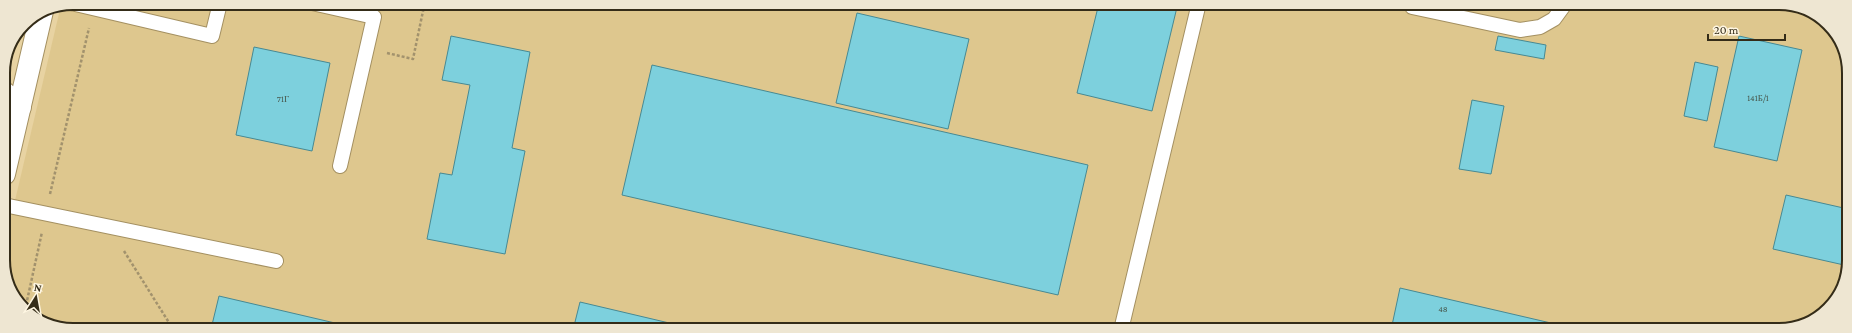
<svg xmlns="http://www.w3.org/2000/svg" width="1852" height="333" font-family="'Crimson Pro',serif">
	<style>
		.built { fill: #dec78e }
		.building { fill: #7dd0dd; stroke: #478993 }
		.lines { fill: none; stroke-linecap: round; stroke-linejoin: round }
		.service-casing { stroke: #a49061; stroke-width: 16 }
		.minor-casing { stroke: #a49061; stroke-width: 24 }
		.secondary-casing { stroke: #a49061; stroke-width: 24 }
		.path { stroke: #a2926d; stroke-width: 2.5; stroke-dasharray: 3 2; stroke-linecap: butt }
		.service { stroke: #fff; stroke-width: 14 }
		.minor { stroke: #fff; stroke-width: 22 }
		.secondary { stroke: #fff; stroke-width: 22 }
		.labels { text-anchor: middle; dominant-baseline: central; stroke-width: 4; stroke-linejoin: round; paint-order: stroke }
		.number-label { font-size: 9px; fill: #465549 }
		.rim { fill: none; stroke: #342c18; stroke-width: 2 }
	</style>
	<rect width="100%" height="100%" fill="#e8d3a2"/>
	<path class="built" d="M73,3L1789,4L1828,23L1848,59V270L1825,313L1784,330L63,329L27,313L5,278V243L61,5Z"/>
	<g class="building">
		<path d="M1099,3H1178L1152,111L1077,93Z"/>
		<path d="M857,13L969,39L948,129L836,103Z"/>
		<path d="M451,36L530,52L512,148L525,151L505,254L427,239L440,173L452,175L470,85L442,80Z"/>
		<path d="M1498,36L1546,45L1544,59L1495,50Z"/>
		<path d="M1739,36L1802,50L1777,161L1714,147Z"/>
		<path d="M254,47L330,63L312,151L236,135Z"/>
		<path d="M1695,62L1718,67L1707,121L1684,116Z"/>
		<path d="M652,65L1088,165L1058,295L622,195Z"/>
		<path d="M1472,100L1504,106L1491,174L1459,169Z"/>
		<path d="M1786,195L1848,209V247L1844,265L1773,249Z"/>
		<path d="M1400,288L1581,330H1391Z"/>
		<path d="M219,296L335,323L334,329H211Z"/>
		<path d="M580,302L699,330H573Z"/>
	</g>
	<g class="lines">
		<g class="service-casing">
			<g id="service">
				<path d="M71,3L212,36L220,3"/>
				<path d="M312,3L374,17L340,166"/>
				<path d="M1412,7L1520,30L1540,27L1554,19L1565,4"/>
				<path d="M4,205L276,261"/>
				<path d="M1121,330L1199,3"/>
			</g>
		</g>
		<g class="minor-casing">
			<path id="minor" d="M3,92L20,107"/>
		</g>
		<g class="secondary-casing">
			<path id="secondary" d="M4,174L42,11"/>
		</g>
		<g class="path">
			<path d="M387,53L413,59L423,11L430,3"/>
			<path d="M50,194L89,28"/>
			<path d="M124,251L173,329"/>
			<path d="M25,310L42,232"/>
		</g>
		<use href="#service" class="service"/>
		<use href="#minor" class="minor"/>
		<use href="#secondary" class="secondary"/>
	</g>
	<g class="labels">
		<g class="number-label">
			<text x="1758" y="98">141Б/1</text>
			<text x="283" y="99">71Г</text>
			<text x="1443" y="309">48</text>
		</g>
	</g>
	<path d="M0 0H1852V333H0ZM73 10H1779A63 63 0 0 1 1842 73V260A63 63 0 0 1 1779 323H73A63 63 0 0 1 10 260V73A63 63 0 0 1 73 10Z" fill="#eee6d2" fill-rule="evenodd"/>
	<path class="rim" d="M73 10H1779A63 63 0 0 1 1842 73V260A63 63 0 0 1 1779 323H73A63 63 0 0 1 10 260V73A63 63 0 0 1 73 10Z"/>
	<g transform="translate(36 297) rotate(11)" stroke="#fef6e2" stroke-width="3" paint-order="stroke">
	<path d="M0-3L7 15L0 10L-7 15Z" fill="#342c18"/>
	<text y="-6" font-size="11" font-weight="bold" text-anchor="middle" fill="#342c18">N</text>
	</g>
	<path d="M1708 34v6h77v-6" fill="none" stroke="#342c18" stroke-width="2"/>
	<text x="1714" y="34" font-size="12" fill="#342c18" stroke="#fef6e2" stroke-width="3" paint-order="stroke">20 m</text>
</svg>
